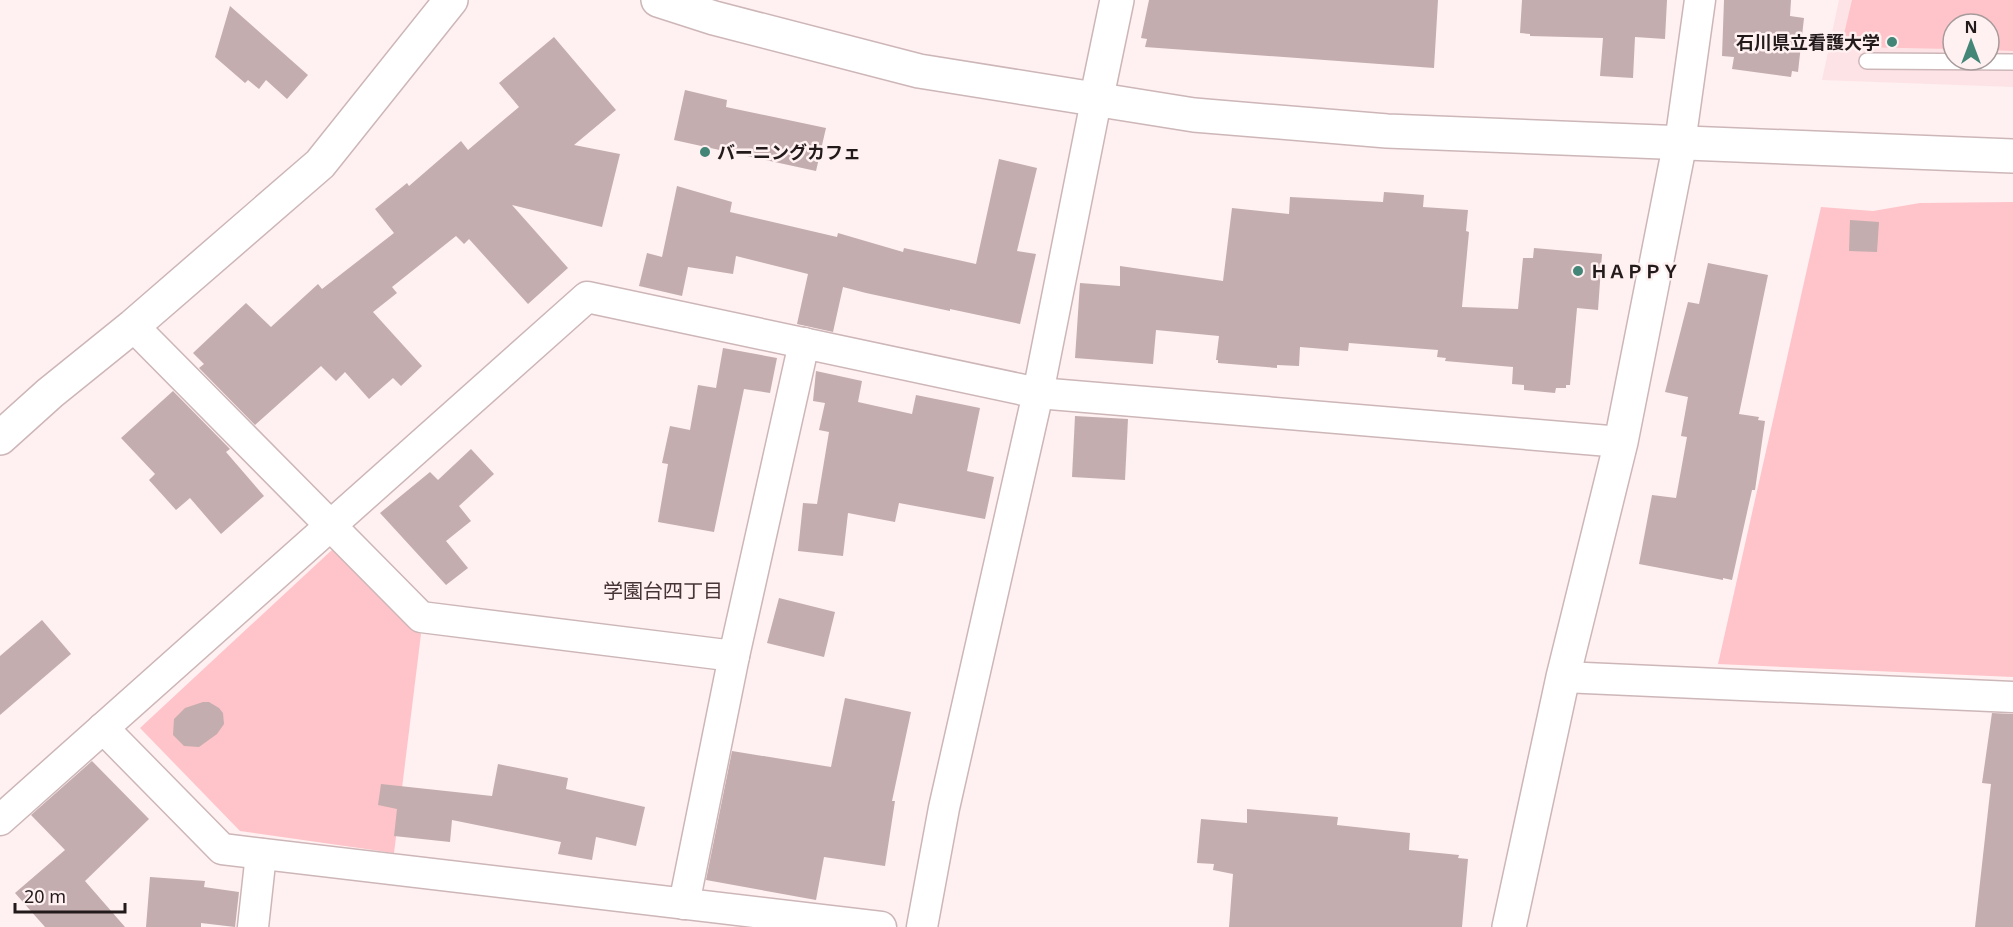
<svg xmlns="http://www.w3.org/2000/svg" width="2013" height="927" font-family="'Noto Sans','Noto Sans JP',sans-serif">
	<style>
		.built { fill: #fde3e5; fill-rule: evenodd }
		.green { fill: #fec4c9 }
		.building { fill: #c4adae }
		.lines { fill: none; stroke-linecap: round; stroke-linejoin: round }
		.service-casing { stroke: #cdb6b8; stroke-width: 18 }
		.minor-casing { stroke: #cdb6b8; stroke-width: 33 }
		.tertiary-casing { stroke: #cdb6b8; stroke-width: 36 }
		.service { stroke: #fff; stroke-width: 15 }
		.minor { stroke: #fff; stroke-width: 30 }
		.tertiary { stroke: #fff; stroke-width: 33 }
		.poi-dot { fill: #438678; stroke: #fff0f1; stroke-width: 2 }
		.labels { text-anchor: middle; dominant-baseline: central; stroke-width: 5; stroke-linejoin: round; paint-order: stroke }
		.poi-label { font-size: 18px; font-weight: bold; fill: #221a1b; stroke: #fff0f1; text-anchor: start }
		.neighbourhood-label { font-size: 20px; fill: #473436; stroke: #fff0f1 }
	</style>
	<rect width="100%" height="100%" fill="#fff0f1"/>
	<path class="built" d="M1839,0H2013V87L1822,80ZM1953,24H1989V60H1953Z"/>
	<g class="green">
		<path d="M1852,0H2013V51L1989,50V24H1953V49L1854,47L1844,34Z"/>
		<path d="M2013,202V677L1718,664L1821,207L1873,211L1920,203Z"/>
		<path d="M334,548L421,634L394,853L240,831L140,728Z"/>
	</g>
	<g class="building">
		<path d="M1149,0H1438L1434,68L1145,47L1147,39L1141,38Z"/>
		<path d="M1522,0H1667L1665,39L1635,37L1633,78L1600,76L1603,38L1530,36V34L1520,33Z"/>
		<path d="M1724,0H1791L1790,16L1804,18L1798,72L1792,71L1791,77L1732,69L1734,57L1722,56Z"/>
		<path d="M230,6L308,75L287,99L266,80L259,89L248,80L245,83L215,57Z"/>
		<path d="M554,37L616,110L574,145L620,154L602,227L512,205L568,268L528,304L469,239L464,244L456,236L392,287L397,293L373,312L422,366L401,386L393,378L369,399L345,372L336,381L321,366L255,425L199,368L204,364L193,353L246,303L271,327L318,284L322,289L394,233L375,209L407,183L409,186L461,141L468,150L519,107L499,83Z"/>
		<path d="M685,90L727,100L726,107L826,128L816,171L674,140Z"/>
		<path d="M999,159L1037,168L1017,251L1036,254L1020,324L950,309V311L866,293L843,287L833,332L797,324L808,274L736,256L733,274L688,267L682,296L639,286L647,253L662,257L677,186L732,202L730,212L837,237L838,233L903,252L904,248L976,264Z"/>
		<path d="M1384,192L1424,195L1423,207L1468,210L1466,231L1469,232L1462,307L1518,309L1523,258H1533L1534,248L1602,254L1598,310L1577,308L1570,385H1566V388H1556L1555,393L1524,390V385L1512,384L1513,367L1445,361L1446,358L1437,357L1438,350L1349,343L1348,351L1300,347L1299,366L1277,365V368L1218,363V360H1216L1219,336L1156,330L1153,364L1075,358L1080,283L1120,286V266L1223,281L1232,208L1289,214L1290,197L1383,202Z"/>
		<path d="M1850,220L1879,222L1877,252L1849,251Z"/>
		<path d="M1708,263L1768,275L1739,414L1759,417L1758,420L1765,421L1755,490H1752L1732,580L1723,578V580L1639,564L1652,495L1676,498L1687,437L1681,436L1688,397L1665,392L1688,302L1699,304Z"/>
		<path d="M723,348L777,358L770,393L744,389L714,532L658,522L668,464L662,463L670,426L690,430L698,385L716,388Z"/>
		<path d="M816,371L862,381L858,402L912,414L916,395L980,408L967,471L994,477L985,519L899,503L895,522L848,513L843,556L798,551L803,503L817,504L829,432L819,430L825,403L813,401Z"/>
		<path d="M173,391L230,449L226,452L264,496L221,534L190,498L176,510L149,480L155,474L121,438Z"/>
		<path d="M1075,416L1128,419L1125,480L1072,477Z"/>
		<path d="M471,449L494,474L459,506L471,521L446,541L468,568L446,585L380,513L430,472L438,480Z"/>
		<path d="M779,598L835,612L824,657L767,643Z"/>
		<path d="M42,620L71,654L0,715V656Z"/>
		<path d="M845,698L911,712L892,801H895L885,866L824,857L816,900L706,880L732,751L831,767Z"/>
		<path d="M203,702H209L219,708L223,713L224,724L217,734L199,747L184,746L173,735L174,719L185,708Z"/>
		<path d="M1992,713L2013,714V927H1975L1991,784L1982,783Z"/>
		<path d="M92,761L149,819L85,881L125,927H45L15,893L65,850L31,815Z"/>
		<path d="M498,764L568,778L566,789L645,807L636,846L596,837L592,860L558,854L561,842L452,820L450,842L394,836L397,809L378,805L381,784L492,796Z"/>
		<path d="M1247,809L1338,817L1337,825L1410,833L1409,850L1459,855L1458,858L1468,859L1462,927H1229L1233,874L1213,870L1214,864L1197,863L1201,819L1247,823Z"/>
		<path d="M150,877L205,881L204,887L239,892L235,927L201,923V927H146Z"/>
	</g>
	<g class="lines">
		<g class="service-casing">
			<path id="service" d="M1867,61L2013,62"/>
		</g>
		<g class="minor-casing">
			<g id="minor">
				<path d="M1680,143L1700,0"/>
				<path d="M133,326L421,617L734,656L804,343"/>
				<path d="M1563,677L2013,697"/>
				<path d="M103,728L222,849L881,927"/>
				<path d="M0,820L587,297L1038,393L1621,442"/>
				<path d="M684,904L734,656"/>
				<path d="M253,927L261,854"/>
				<path d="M922,927L944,808L1038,393L1096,101"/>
			</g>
		</g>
		<g class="tertiary-casing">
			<g id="tertiary">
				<path d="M658,0L714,18L919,71L1194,115L1387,131L2013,156"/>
				<path d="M1096,101L1117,0"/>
				<path d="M0,438L50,393L133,326L320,164L451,0"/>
				<path d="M1509,927L1563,677L1621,442L1680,143"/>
			</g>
		</g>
		<use href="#service" class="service"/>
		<use href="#minor" class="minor"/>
		<use href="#tertiary" class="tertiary"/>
	</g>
	<g class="poi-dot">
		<circle cx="1892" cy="42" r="6"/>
		<circle cx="705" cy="152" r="6"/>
		<circle cx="1578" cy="271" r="6"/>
	</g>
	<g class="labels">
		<g class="poi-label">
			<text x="1880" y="42" text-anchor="end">石川県立看護大学</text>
			<text x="717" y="152">バーニングカフェ</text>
			<text x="1590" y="271">ＨＡＰＰＹ</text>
		</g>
		<g class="neighbourhood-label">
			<text x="663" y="590">学園台四丁目</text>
		</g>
	</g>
	<g transform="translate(1971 42)"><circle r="28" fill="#fff0f1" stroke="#a79a9b" stroke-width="1.5"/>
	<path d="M0-4.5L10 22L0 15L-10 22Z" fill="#438678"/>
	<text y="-9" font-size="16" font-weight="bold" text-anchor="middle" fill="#221a1b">N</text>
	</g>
	<path d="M15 903v9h110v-9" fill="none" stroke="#221a1b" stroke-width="3"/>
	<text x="24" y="903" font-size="18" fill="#221a1b" stroke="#fff0f1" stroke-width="4.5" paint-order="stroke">20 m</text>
</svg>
